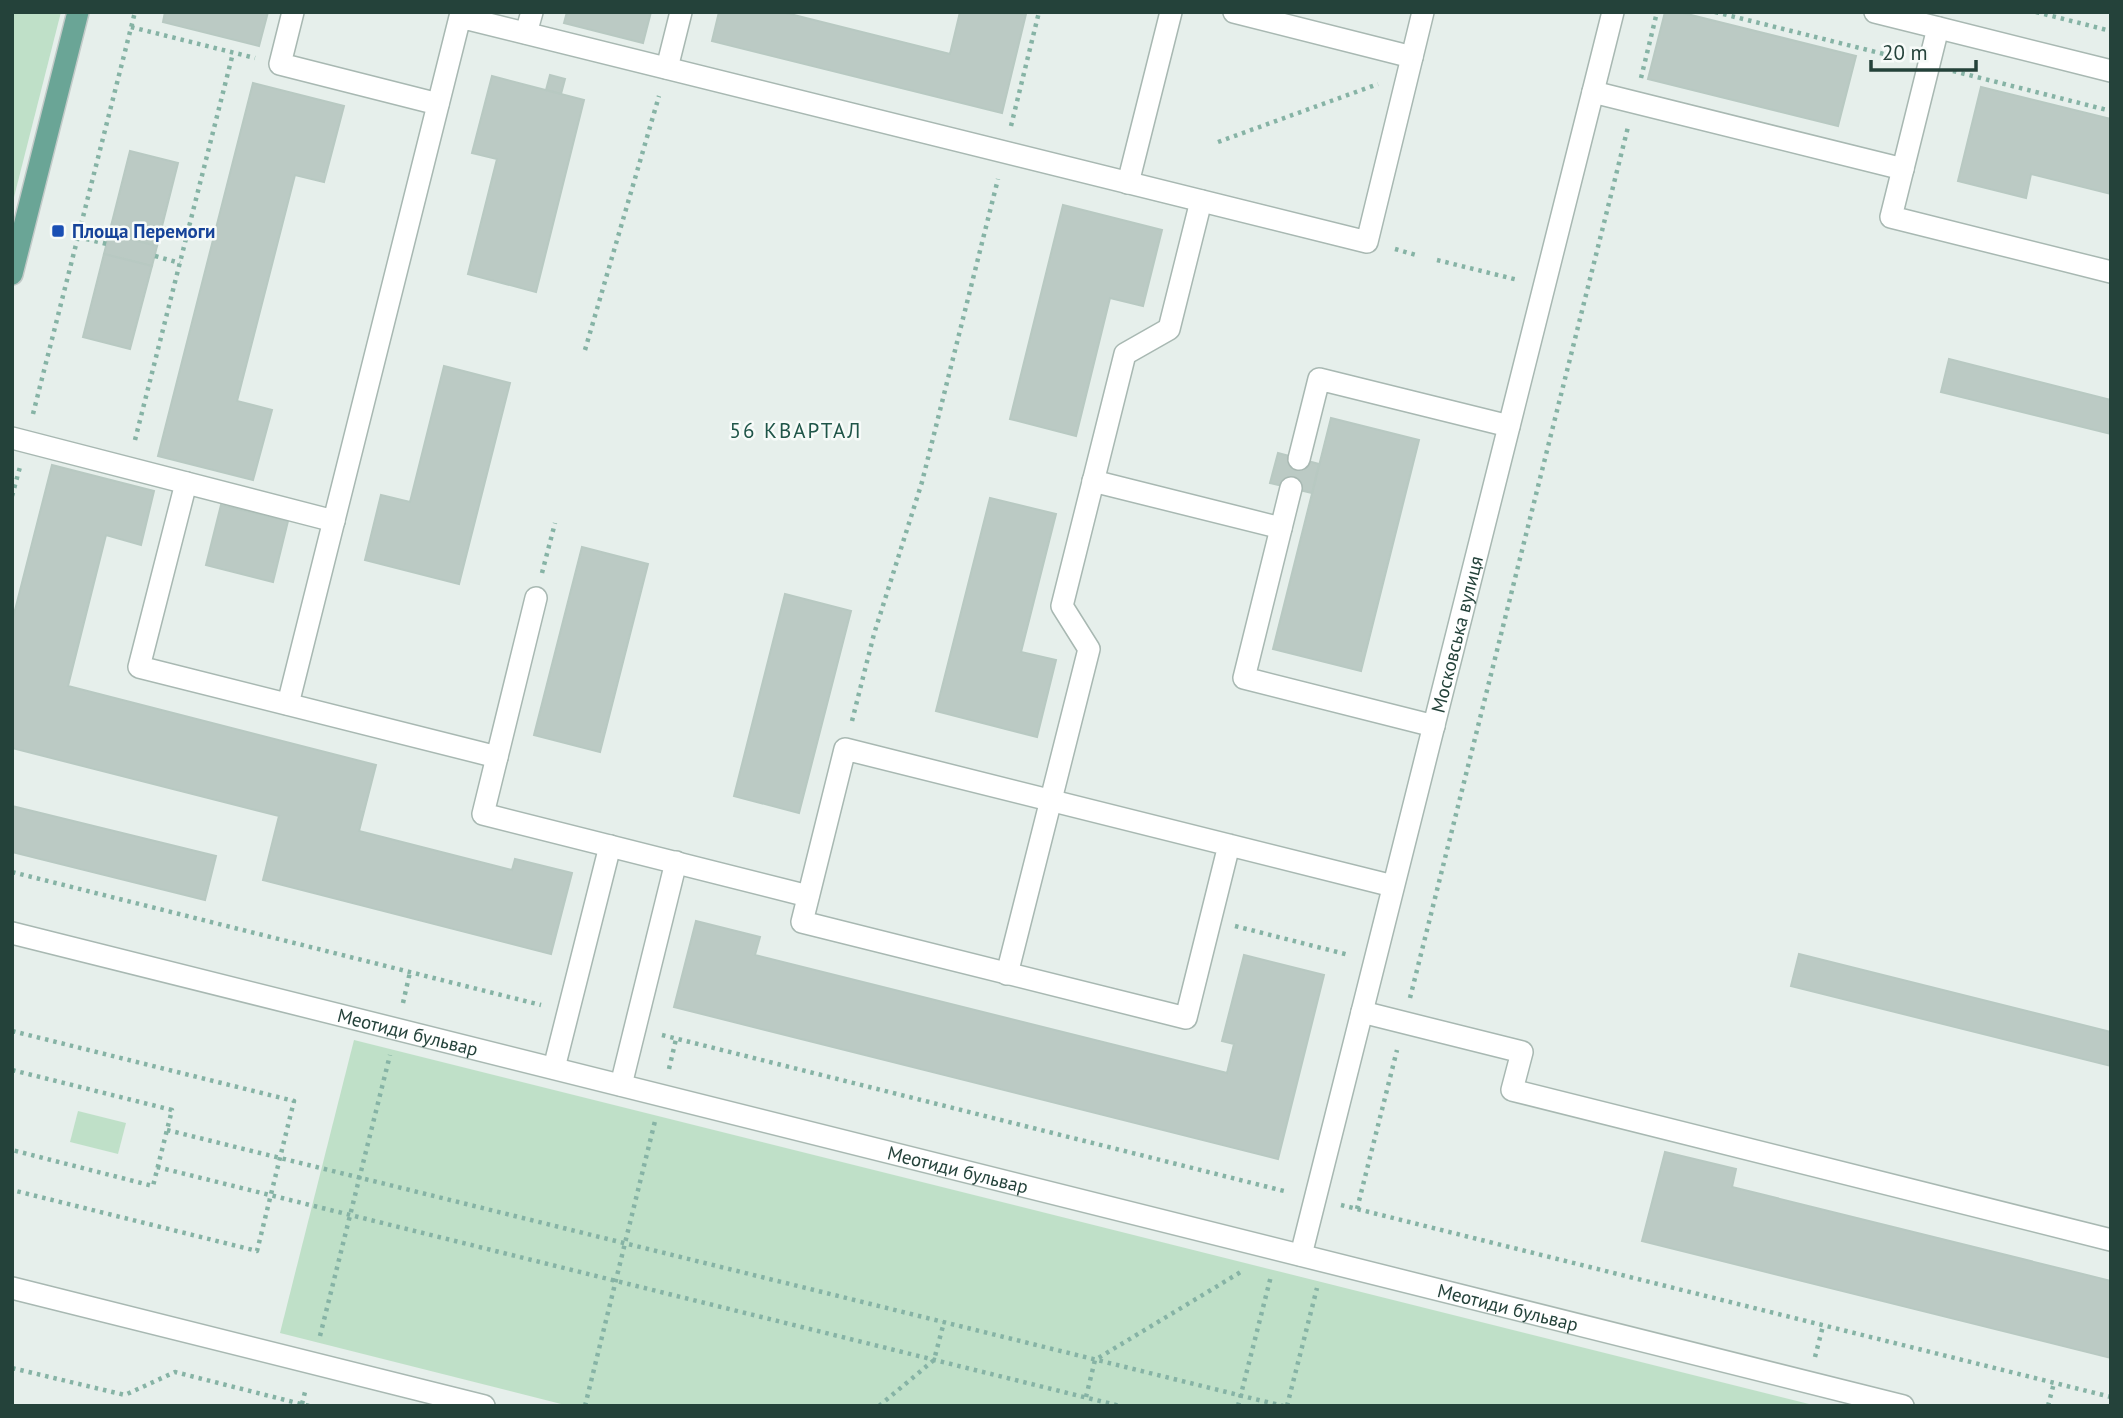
<svg xmlns="http://www.w3.org/2000/svg" width="2123" height="1418" font-family="'PT Sans',sans-serif">
	<style>
		.green { fill: #bfe0c8 }
		.building { fill: #bbcac4; stroke: #b8c9c2; stroke-width: 2 }
		.lines { fill: none; stroke-linecap: round; stroke-linejoin: round }
		.minor-casing { stroke: #a8b8b2; stroke-width: 24 }
		.major-casing { stroke: #c2cac8; stroke-width: 24 }
		.path { stroke: #86b3a5; stroke-width: 4.5; stroke-dasharray: 3.5 5; stroke-linecap: butt }
		.minor { stroke: #fff; stroke-width: 21 }
		.major { stroke: #6aa596; stroke-width: 21 }
		.transit-dot { fill: #1a4fb4; stroke: #f7fbf9; stroke-width: 2.5 }
		.labels { text-anchor: middle; dominant-baseline: central; stroke-width: 5; stroke-linejoin: round; paint-order: stroke }
		.transit-label { font-size: 19px; font-weight: bold; fill: #164399; stroke: #f7fbf9; text-anchor: start }
		.street-label { font-size: 19px; fill: #24423a; stroke: #f7fbf9 }
		.neighbourhood-label { font-size: 21px; letter-spacing: 2px; fill: #1f5548; stroke: #f7fbf9 }
	</style>
	<rect width="100%" height="100%" fill="#e6efeb"/>
	<g class="green">
		<path d="M12,12H61L12,205Z"/>
		<path d="M354,1040L1817,1406H569L280,1333Z"/>
		<path d="M78,1111L126,1123L118,1154L70,1142Z"/>
	</g>
	<g class="building">
		<path d="M165,12H268L259,46L163,22Z"/>
		<path d="M567,12H651L643,43L564,23Z"/>
		<path d="M719,12H782L950,54L960,12L1026,14L1002,113L712,41Z"/>
		<path d="M1665,12H1679L1856,56L1838,126L1648,79Z"/>
		<path d="M550,75L565,79L561,94L546,90Z"/>
		<path d="M492,76L584,100L536,292L468,274L497,159L472,153Z"/>
		<path d="M253,83L344,106L324,182L295,175L237,401L272,410L253,480L158,456Z"/>
		<path d="M1981,87L2111,119V194L2031,174L2026,198L1958,181Z"/>
		<path d="M130,151L178,163L157,246L109,234Z"/>
		<path d="M1063,205L1162,230L1143,306L1110,298L1076,436L1010,419Z"/>
		<path d="M109,234L157,246L152,266L104,254Z"/>
		<path d="M104,254L152,266L130,349L83,337Z"/>
		<path d="M1949,359L2111,400V434L1941,392Z"/>
		<path d="M444,366L510,383L459,584L365,560L381,495L410,502Z"/>
		<path d="M1331,418L1419,440L1361,671L1273,649Z"/>
		<path d="M1278,453L1319,464L1312,493L1270,483Z"/>
		<path d="M52,465L154,491L141,545L106,535L68,686L376,765L359,831L512,870L515,859L572,873L551,954L263,880L279,816L12,748V622Z"/>
		<path d="M990,498L1056,514L1021,652L1056,660L1037,737L936,711Z"/>
		<path d="M221,505L288,521L273,582L206,565Z"/>
		<path d="M582,547L648,564L600,752L534,735Z"/>
		<path d="M785,594L851,611L799,813L734,796Z"/>
		<path d="M12,806L216,856L205,900L12,852Z"/>
		<path d="M696,921L760,937L755,955L1227,1073L1234,1044L1222,1041L1244,955L1324,975L1278,1159L674,1007Z"/>
		<path d="M1799,954L2111,1032V1066L1791,986Z"/>
		<path d="M1665,1152L1736,1169L1732,1187L2111,1281V1358L1642,1241Z"/>
	</g>
	<g class="lines">
		<g class="minor-casing">
			<g id="minor">
				<path d="M293,12L280,64L438,104"/>
				<path d="M1234,12L1412,57"/>
				<path d="M1875,12L2111,71"/>
				<path d="M1938,28L1891,217L2111,272"/>
				<path d="M526,33L532,12"/>
				<path d="M667,68L681,12"/>
				<path d="M1593,92L1903,169"/>
				<path d="M1128,183L1171,12"/>
				<path d="M12,438L334,521"/>
				<path d="M1299,459L1319,379L1509,426"/>
				<path d="M1093,481L1281,528"/>
				<path d="M186,483L139,667L497,757"/>
				<path d="M1291,488L1244,678L1434,726"/>
				<path d="M536,598L483,814L808,896"/>
				<path d="M288,704L460,17L1367,242L1423,12"/>
				<path d="M1229,845L1186,1018L802,922L845,749L1393,886"/>
				<path id="s1" d="M12,933L1903,1406"/>
				<path d="M1007,974L1089,649L1062,606L1125,354L1169,329L1201,201"/>
				<path d="M1362,1012L1522,1052L1512,1090L2111,1240"/>
				<path d="M554,1068L610,846"/>
				<path d="M621,1085L676,862"/>
				<path id="s2" d="M1301,1255L1613,12"/>
				<path d="M12,1288L484,1406"/>
			</g>
		</g>
		<g class="major-casing">
			<path id="major" d="M12,274L78,12"/>
		</g>
		<g class="path">
			<path d="M1715,12L1904,59"/>
			<path d="M2036,12L2111,31"/>
			<path d="M131,27L255,58"/>
			<path d="M1953,71L2111,111"/>
			<path d="M1641,78L1657,12"/>
			<path d="M1011,126L1039,12"/>
			<path d="M1218,142L1378,84"/>
			<path d="M78,237L107,244"/>
			<path d="M1395,249L1416,255"/>
			<path d="M155,256L180,263"/>
			<path d="M1437,260L1518,280"/>
			<path d="M585,350L659,96"/>
			<path d="M33,414L135,12"/>
			<path d="M135,440L233,53"/>
			<path d="M12,496L20,467"/>
			<path d="M542,573L555,523"/>
			<path d="M852,721L874,634L922,482L998,179"/>
			<path d="M12,872L541,1005"/>
			<path d="M1235,926L1349,955"/>
			<path d="M1410,998L1628,127"/>
			<path d="M403,1003L410,972"/>
			<path d="M12,1031L294,1101L257,1251L12,1190"/>
			<path d="M662,1035L1288,1192"/>
			<path d="M669,1069L676,1039"/>
			<path d="M12,1070L172,1110L153,1186L12,1150"/>
			<path d="M167,1130L1283,1406"/>
			<path d="M157,1167L1120,1406"/>
			<path d="M1341,1205L2111,1397"/>
			<path d="M1357,1209L1397,1050"/>
			<path d="M320,1336L390,1055"/>
			<path d="M1815,1357L1823,1326"/>
			<path d="M12,1368L125,1395L175,1372L309,1406"/>
			<path d="M1086,1397L1095,1360L1244,1270"/>
			<path d="M302,1404L306,1388"/>
			<path d="M585,1406L655,1121"/>
			<path d="M879,1406L934,1360L944,1322"/>
			<path d="M1238,1406L1271,1276"/>
			<path d="M1287,1406L1317,1288"/>
			<path d="M2048,1406L2054,1383"/>
		</g>
		<use href="#minor" class="minor"/>
		<use href="#major" class="major"/>
	</g>
	<rect class="transit-dot" x="51" y="224" width="14" height="14" rx="3.5"/>
	<g class="labels">
		<g class="transit-label">
			<text x="72" y="231">Площа Перемоги</text>
		</g>
		<g class="street-label">
			<text stroke="none"><textPath href="#s2" startOffset="640">Московська вулиця</textPath></text>
			<text stroke="none"><textPath href="#s1" startOffset="408">Меотиди бульвар</textPath></text>
			<text stroke="none"><textPath href="#s1" startOffset="975">Меотиди бульвар</textPath></text>
			<text stroke="none"><textPath href="#s1" startOffset="1542">Меотиди бульвар</textPath></text>
		</g>
		<g class="neighbourhood-label">
			<text x="796" y="430">56 КВАРТАЛ</text>
		</g>
	</g>
	<rect width="2123" height="1418" fill="none" stroke="#24423a" stroke-width="28"/>
	<path d="M1871 60v10h105v-10" fill="none" stroke="#24423a" stroke-width="3.5"/>
	<text x="1882" y="60" font-size="21" fill="#24423a" stroke="#f7fbf9" stroke-width="5" paint-order="stroke">20 m</text>
</svg>
